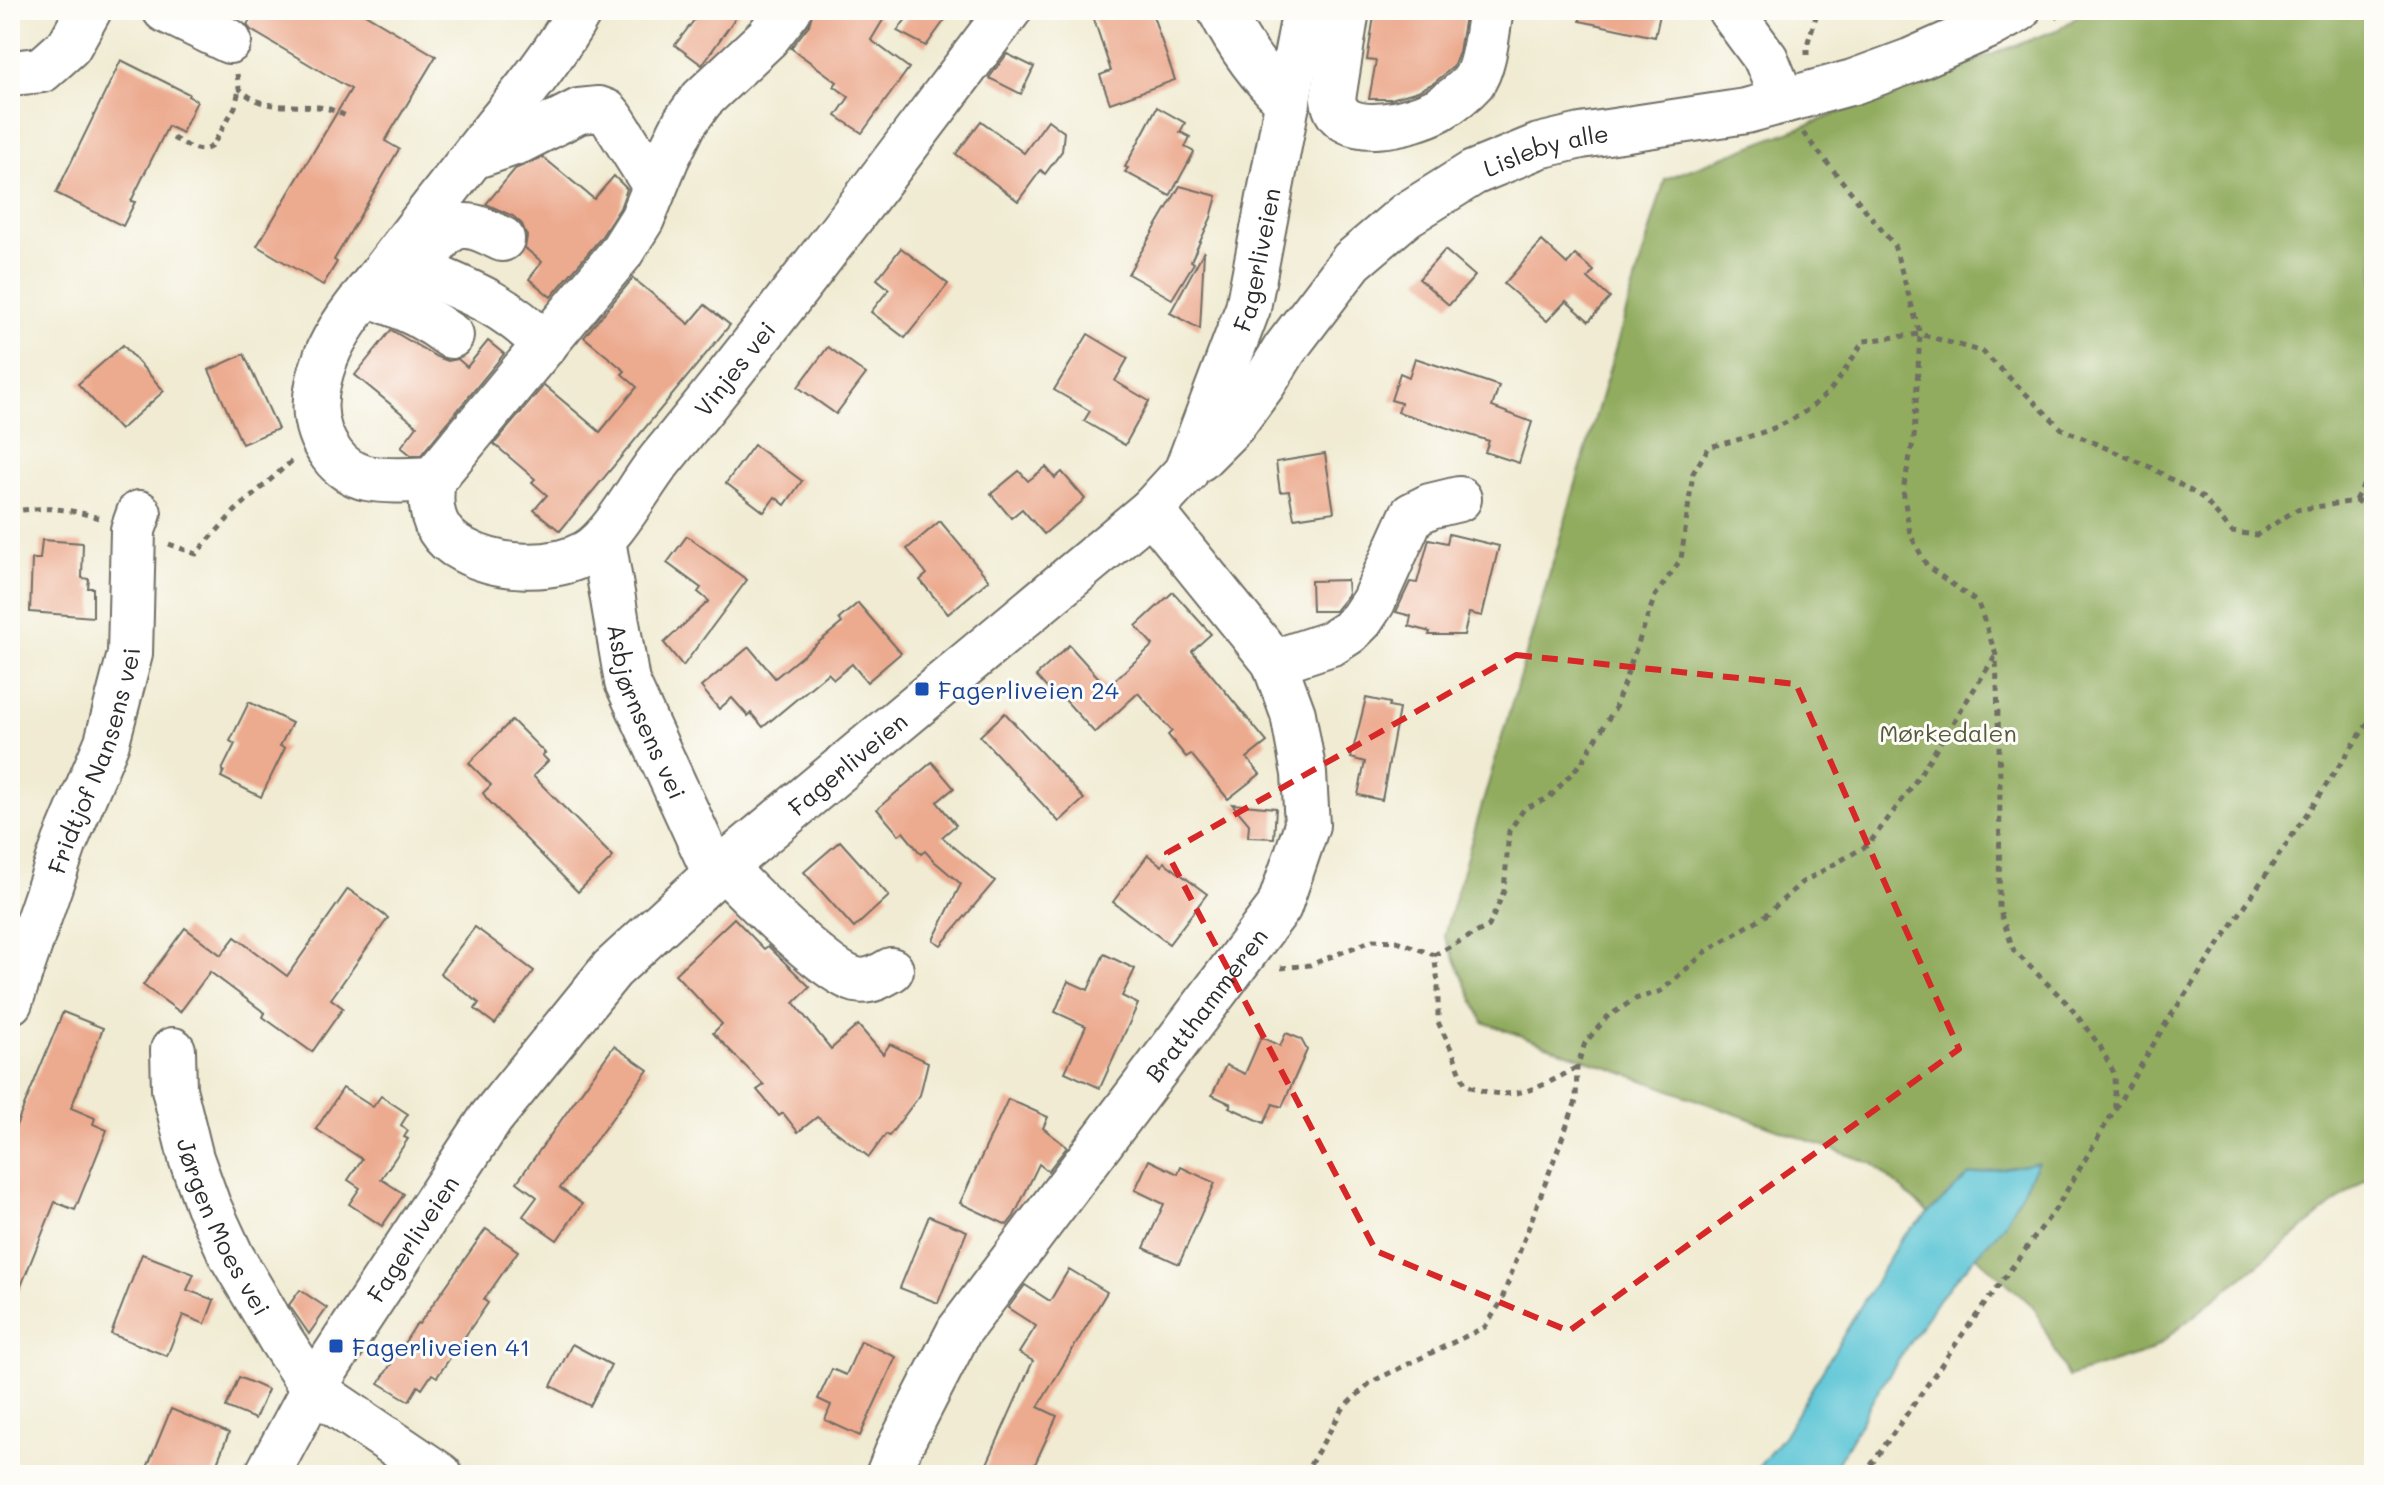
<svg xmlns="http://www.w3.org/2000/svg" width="2384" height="1485" font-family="Mali,sans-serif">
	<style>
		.forest { fill: #91ac5f; stroke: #5e6c45; stroke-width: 2 }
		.water { fill: #5bc5d6; stroke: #437880; stroke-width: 2 }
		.building { fill: #ecaa8f }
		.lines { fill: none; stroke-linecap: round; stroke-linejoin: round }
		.minor-casing { stroke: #706e65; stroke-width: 48 }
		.path { stroke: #706e65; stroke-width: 5; stroke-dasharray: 6 6; stroke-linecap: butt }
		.minor { stroke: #fff; stroke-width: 44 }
		.marked { fill: none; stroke: #d62828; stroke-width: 6; stroke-dasharray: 16 10; stroke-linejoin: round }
		.transit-dot { fill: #1a4fb4; stroke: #fdfcf7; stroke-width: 3 }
		.labels { text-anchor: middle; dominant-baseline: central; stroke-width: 6; stroke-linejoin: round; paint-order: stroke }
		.street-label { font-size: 24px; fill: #2b2b2b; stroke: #fdfcf7 }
		.transit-label { font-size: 24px; fill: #164399; stroke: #fdfcf7; text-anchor: start }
		.park-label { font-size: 24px; fill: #555a3e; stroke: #fdfcf7 }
	</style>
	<rect width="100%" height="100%" fill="#fdfcf7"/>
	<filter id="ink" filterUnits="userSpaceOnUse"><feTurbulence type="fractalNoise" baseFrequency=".0125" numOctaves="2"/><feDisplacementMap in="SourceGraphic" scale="16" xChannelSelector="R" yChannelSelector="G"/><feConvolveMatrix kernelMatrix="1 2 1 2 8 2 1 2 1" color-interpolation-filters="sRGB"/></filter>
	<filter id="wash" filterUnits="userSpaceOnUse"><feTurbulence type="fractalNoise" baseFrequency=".006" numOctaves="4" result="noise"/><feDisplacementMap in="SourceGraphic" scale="32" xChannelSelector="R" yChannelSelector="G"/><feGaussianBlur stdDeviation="1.8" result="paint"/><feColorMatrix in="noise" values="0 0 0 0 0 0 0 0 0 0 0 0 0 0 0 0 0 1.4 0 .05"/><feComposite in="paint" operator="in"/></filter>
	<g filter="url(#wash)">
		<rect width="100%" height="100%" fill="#f0ebd2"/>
		<path class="forest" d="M2088,10H2374V1172L2150,1351L2068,1377L2034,1307L1873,1164L1483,1022L1444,935L1665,179L2059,29Z"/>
		<path class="water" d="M2038,1162L2003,1226L1939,1298L1875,1396L1831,1475H1752L1784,1435L1900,1240L1969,1175Z"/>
		<g id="blocks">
			<g class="building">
				<path d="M256,10H358L436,56L385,141L399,149L334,260L337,262L323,285L257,246L351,89L251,30L247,25Z"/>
				<path d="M702,10H741L702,65L675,45Z"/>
				<path d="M813,10H869L883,20L871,40L909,68L862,133L836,116L849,97L834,86L837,82L791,48L809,25Z"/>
				<path d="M913,10H952L926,46L897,31Z"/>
				<path d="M1091,10H1151L1175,80L1110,103L1100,75L1111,71Z"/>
				<path d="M1375,10H1466L1459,52L1453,67L1434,83L1418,91L1391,99H1369L1376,61L1367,60Z"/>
				<path d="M1581,10H1661L1655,37L1580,21Z"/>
				<path d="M1007,54L1034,67L1021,94L989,78Z"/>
				<path d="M121,60L189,94L188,96L197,101L182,133L168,126L131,201L135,202L123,226L56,193Z"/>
				<path d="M1157,107L1185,123L1180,132L1190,137L1185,147L1194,152L1170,196L1125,172L1128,168L1125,167Z"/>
				<path d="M1048,120L1064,132L1062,151L1045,174L1041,170L1018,201L956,154L981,121L1024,153Z"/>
				<path d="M543,157L594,199L614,176L627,189L620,208L600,239L551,297L529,279L542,262L525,248L527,236L522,224L513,216L486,204L515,169Z"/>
				<path d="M1180,186L1217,196L1211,218L1191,261L1194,263L1172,299L1128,274Z"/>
				<path d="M1542,241L1567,264L1575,255L1594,271L1588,278L1610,298L1589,321L1566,301L1547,321L1504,284Z"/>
				<path d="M901,248L948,284L905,338L871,312L889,289L877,279Z"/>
				<path d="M1445,250L1475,276L1449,305L1419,279Z"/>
				<path d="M1204,251L1200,329L1170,313Z"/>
				<path d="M633,278L689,324L705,305L730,325L560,531L534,510L547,495L532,482L535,479L494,444L544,385L600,432L637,387L622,374L625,371L584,337Z"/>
				<path d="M391,330L437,357L448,361L458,359L467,367L488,341L504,354L421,455H411L401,447L417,426L355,375Z"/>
				<path d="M1088,334L1128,358L1115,381L1149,401L1125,445L1084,421L1090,411L1054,390Z"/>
				<path d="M123,345L164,391L120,430L78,384Z"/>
				<path d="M828,347L866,374L836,414L798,387Z"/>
				<path d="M244,354L278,429L242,444L209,370Z"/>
				<path d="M1415,358L1499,386L1492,407L1532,422L1519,463L1485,452L1489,441L1398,412L1401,403L1391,400L1400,373L1409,377Z"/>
				<path d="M754,445L802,481L785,505L775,497L764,512L726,483Z"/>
				<path d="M1325,454L1334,512L1294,518L1289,491L1280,492L1276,462Z"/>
				<path d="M1046,467L1055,478L1062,472L1085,499L1044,534L1022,509L1011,518L991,494L1019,471L1028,481Z"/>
				<path d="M940,521L989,580L948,614L920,580L927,574L907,549Z"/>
				<path d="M1449,534L1499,546L1482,616L1469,613L1464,635H1429L1430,632L1409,626L1411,616L1396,612L1410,582L1417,583L1429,539L1447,543Z"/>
				<path d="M687,536L747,580L683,666L664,643L709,601L698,592L701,588L667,563Z"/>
				<path d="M42,540L83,543L82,578L89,579L88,588H93V617L30,612L32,559H40Z"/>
				<path d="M1347,580L1348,595L1335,611H1312L1311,581Z"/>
				<path d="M1173,592L1211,634L1192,651L1267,742L1247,758L1260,774L1228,799L1191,754L1186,757L1168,735L1172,731L1138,693L1095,733L1057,691L1053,695L1036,676L1069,645L1107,687L1153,645L1136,626Z"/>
				<path d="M858,603L901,653L867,682L852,664L834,679L828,673L763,727L751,713L748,716L732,698L719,709L701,687L749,647L775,678L842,623L839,619Z"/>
				<path d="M1366,698L1390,703L1389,707L1399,709L1382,800L1358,795L1365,762L1351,758Z"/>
				<path d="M249,702L292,723L280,746L285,748L261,797L221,777L224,771L222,770L235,744L230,741Z"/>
				<path d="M1005,713L1084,799L1059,822L980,736Z"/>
				<path d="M512,720L545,753L542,755L548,761L533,776L613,857L578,892L488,800L483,793L491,785L469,763Z"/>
				<path d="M932,762L954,788L937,802L956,825L942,837L995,881L941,945L933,940L961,884L934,861L925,851L921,854L903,832L899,835L877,809Z"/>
				<path d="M1232,804L1276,808L1274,838L1248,837L1249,824Z"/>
				<path d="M840,841L889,896L854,928L804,872Z"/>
				<path d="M1148,855L1162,866L1164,862L1207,894L1169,944L1113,902Z"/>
				<path d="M348,889L388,918L331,999L343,1008L312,1052L263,1017L265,1013L210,972L180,1012L143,985L185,928L221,955L235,937L287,976Z"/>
				<path d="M734,918L764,949L768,946L810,987L794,1003L831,1049L858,1025L883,1054L890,1044L928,1062L920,1095L889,1136L886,1134L869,1157L817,1117L798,1132L783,1113L779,1116L757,1090L764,1085L713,1033L722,1024L675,974Z"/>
				<path d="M475,927L534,971L495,1024L475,1009L479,1003L440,973Z"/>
				<path d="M1104,954L1135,969L1122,996L1138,1004L1100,1088L1065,1072L1086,1026L1055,1012L1068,981L1088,990Z"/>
				<path d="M63,1012L103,1028L71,1108L95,1118L93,1124L107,1130L75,1210L55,1202L11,1311L10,1140Z"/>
				<path d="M1286,1033L1301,1039L1307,1050L1282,1107L1273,1104L1264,1123L1229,1107L1231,1104L1212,1095L1226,1065L1245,1074L1261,1037L1280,1046Z"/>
				<path d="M614,1046L648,1070L560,1188L582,1204L557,1240L523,1216L537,1197L517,1182Z"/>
				<path d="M343,1088L373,1107L381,1096L408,1114L401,1125L408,1131L404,1137L408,1139L381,1179L404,1194L382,1226L349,1204L360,1188L348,1180L362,1159L316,1129Z"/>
				<path d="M1008,1099L1048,1117L1043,1128L1067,1147L1048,1171L1039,1164L1014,1216L1007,1225L960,1203Z"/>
				<path d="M1149,1160L1178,1174L1181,1167L1215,1183L1179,1264L1144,1248L1164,1204L1135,1190Z"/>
				<path d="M929,1216L967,1231L938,1303L900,1288Z"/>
				<path d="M486,1229L518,1251L484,1300L488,1303L437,1377L432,1374L422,1389L418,1386L409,1401L379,1383L417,1323L419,1324Z"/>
				<path d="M142,1254L194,1274L187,1290L214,1300L205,1324L183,1315L167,1356L111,1334Z"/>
				<path d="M1069,1269L1107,1292L1038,1407L1057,1416L1030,1475H982L1033,1361L1019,1353L1036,1326L1008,1308L1025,1285L1050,1301Z"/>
				<path d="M300,1290L327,1308L309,1334L289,1305Z"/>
				<path d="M861,1341L896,1357L860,1436L825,1420L831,1405L818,1399L832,1369L846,1375Z"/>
				<path d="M572,1344L611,1365L590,1406L551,1386Z"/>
				<path d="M239,1377L268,1390L255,1419L226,1407Z"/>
				<path d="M171,1409L229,1433L212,1475H144Z"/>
			</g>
		</g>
	</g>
	<g filter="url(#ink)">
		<use href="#blocks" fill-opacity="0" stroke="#706e65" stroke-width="2"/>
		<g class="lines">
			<g class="minor-casing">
				<g id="minor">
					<path d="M165,10L229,41"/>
					<path id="s1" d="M789,10L767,38L702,99L685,122L667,158L642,219L620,254L433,479C428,511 434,535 463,550C498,569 551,572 586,553C614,537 639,486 661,459C781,313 894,161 1009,10"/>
					<path d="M1220,10C1238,45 1259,75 1288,102"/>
					<path d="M1347,10L1333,99C1338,143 1413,123 1439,109C1451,102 1464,92 1473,82C1485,66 1487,30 1491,10"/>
					<path d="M1730,10L1766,59L1783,101"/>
					<path d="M10,73L42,70L69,46L89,10"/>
					<path d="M473,157L520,141L579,111L599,109L607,112L612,118L655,186"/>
					<path d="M421,271C471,292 506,305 545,345"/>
					<path d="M380,299C407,308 428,319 451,336"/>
					<path d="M406,307C415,284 435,223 466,226C478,226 491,234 502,239"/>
					<path id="s2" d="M1199,459L1233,425L1264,383L1285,349L1352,261L1406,215L1473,173L1539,146L1581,136L1746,111L1853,82L1910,61L1989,26L2018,10"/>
					<path d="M433,479C411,480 389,482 367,478C353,475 340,466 332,455C309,424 313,392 326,357C340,322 368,293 391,262C425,217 460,173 495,128C526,90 556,53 580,10"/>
					<path id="s3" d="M603,540L627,682L715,874"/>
					<path d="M1274,662L1332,643L1349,632L1361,620L1373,602L1412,515L1430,506L1459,499"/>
					<path d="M723,867C748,892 826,973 856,980C869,983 881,976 891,970"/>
					<path id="s4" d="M10,1002L65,842L107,742L130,654L133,530L139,513"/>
					<path id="s5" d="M173,1050L174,1089L191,1158L208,1205L232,1257L281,1340L313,1389L440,1475"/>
					<path id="s6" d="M267,1475L313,1389L491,1118L612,969L723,867L1151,510L1186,472L1248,308L1305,10"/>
					<path id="s7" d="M888,1475L899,1448L959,1331L1279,907L1307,825L1304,774L1293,714L1274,662L1151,510"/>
				</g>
			</g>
			<g class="path">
				<path d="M2055,18L2068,10"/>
				<path d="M1807,55V45L1818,10"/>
				<path d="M237,74L239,88C262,112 289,104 318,107C329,108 338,112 348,117"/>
				<path d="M1803,133L1894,245L1920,334L1914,437L1903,490L1910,534L1927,566L1978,603L1996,655L2000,778L1999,909L2014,951L2068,1004L2100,1046L2114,1073L2115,1109"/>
				<path d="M173,138C186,145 200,156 213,145L235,107L239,90"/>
				<path d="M2355,500L2374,467"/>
				<path d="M10,512C42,506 68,508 99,518"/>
				<path d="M169,544L196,554L235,511L294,459"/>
				<path d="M1434,955L1489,926L1504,891L1509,831L1524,809L1550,797L1582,762L1615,708L1655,596L1681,559L1693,473L1709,447C1758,435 1797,426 1832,388C1844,374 1853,356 1864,341L1920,334L1983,352L2062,429L2150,467L2203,498L2232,532L2257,535L2296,510L2355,501L2374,506"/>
				<path d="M1281,968L1310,965L1373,940L1397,941L1434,955L1438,982V1022L1453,1053L1465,1084C1508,1105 1539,1089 1577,1067"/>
				<path d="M1304,1475L1344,1407L1371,1382L1485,1327L1500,1304L1576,1101L1577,1067L1585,1043L1607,1017L1635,999L1661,991L1707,951L1766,915L1801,883L1868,845L1909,791L1996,655"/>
				<path d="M1864,1475L1967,1328L2057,1207L2166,1023L2374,714"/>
			</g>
			<use href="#minor" class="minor"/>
		</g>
	</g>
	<path class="marked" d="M1516,655L1796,684L1959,1049L1569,1331L1376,1251L1167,853Z"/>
	<g class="transit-dot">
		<rect x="914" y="681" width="16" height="16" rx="4"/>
		<rect x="328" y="1338" width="16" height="16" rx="4"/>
	</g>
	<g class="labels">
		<g class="street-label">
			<text stroke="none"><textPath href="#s2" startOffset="478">Lisleby alle</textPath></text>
			<text stroke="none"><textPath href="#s6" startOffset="1598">Fagerliveien</textPath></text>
			<text stroke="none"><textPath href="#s1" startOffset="1042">Vinjes vei</textPath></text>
			<text stroke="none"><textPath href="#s3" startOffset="178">Asbjørnsens vei</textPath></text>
			<text stroke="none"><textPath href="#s4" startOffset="256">Fridtjof Nansens vei</textPath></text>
			<text stroke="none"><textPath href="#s6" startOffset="926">Fagerliveien</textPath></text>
			<text stroke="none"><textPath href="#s7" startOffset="570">Bratthammeren</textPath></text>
			<text stroke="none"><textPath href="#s5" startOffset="186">Jørgen Moes vei</textPath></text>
			<text stroke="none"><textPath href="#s6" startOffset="278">Fagerliveien</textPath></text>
		</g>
		<g class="transit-label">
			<text x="938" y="689">Fagerliveien 24</text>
			<text x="352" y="1346">Fagerliveien 41</text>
		</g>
		<g class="park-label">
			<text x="1948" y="732">Mørkedalen</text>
		</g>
	</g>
	<rect width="2384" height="1485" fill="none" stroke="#fdfcf7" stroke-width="40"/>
</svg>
